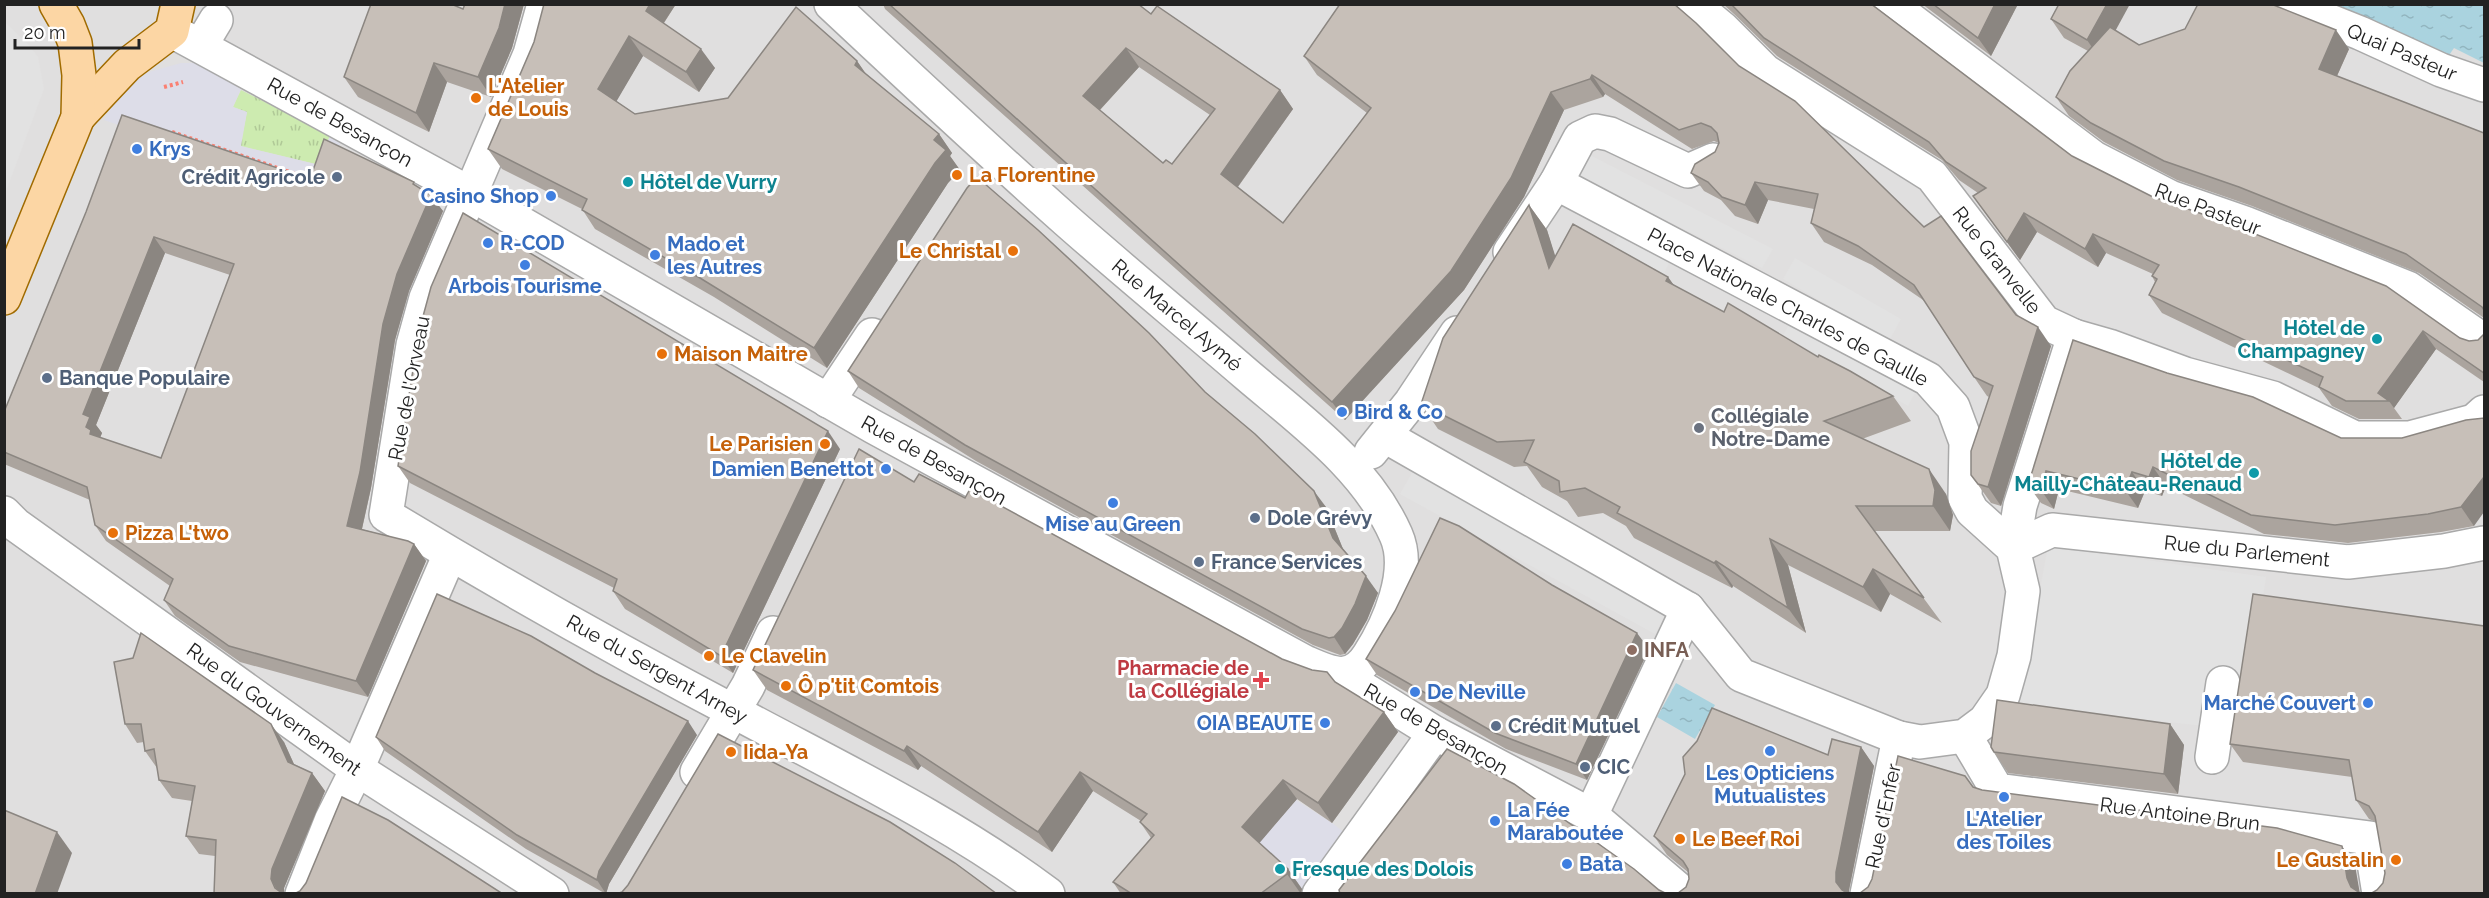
<svg xmlns="http://www.w3.org/2000/svg" width="2489" height="898" font-family="Raleway,sans-serif">
	<style>
		.residential { fill: #e0dfdf }
		.grass { fill: url(#grass-tufts) }
		.parking { fill: #e2e2e2 }
		.plaza { fill: #dddde8 }
		.water { fill: url(#water-ripples) }
		.lines { fill: none; stroke-linecap: round; stroke-linejoin: round }
		.minor-casing { stroke: #a9a9a9; stroke-width: 36 }
		.major-casing { stroke: #a06b00; stroke-width: 36 }
		.path { stroke: #fa8072; stroke-width: 4; stroke-dasharray: 3 3; stroke-linecap: butt }
		.minor { stroke: #fff; stroke-width: 33 }
		.major { stroke: #fcd6a4; stroke-width: 33 }
		.wall { fill: #aba49e; fill-rule: evenodd }
		.shaded-wall { fill: #8b8681 }
		.building { fill: #c7bfb8; stroke: #8b8681; stroke-width: 1.5; fill-rule: evenodd }
		.food-dot { fill: #e8710a; stroke: #fff; stroke-width: 2 }
		.shop-dot { fill: #3f7fe0; stroke: #fff; stroke-width: 2 }
		.service-dot { fill: #5c6f8a; stroke: #fff; stroke-width: 2 }
		.culture-dot { fill: #0f9aa8; stroke: #fff; stroke-width: 2 }
		.worship-dot { fill: #6b7280; stroke: #fff; stroke-width: 2 }
		.education-dot { fill: #8d6e63; stroke: #fff; stroke-width: 2 }
		.health-dot { fill: #e0444e; stroke: #fff; stroke-width: 2 }
		.labels { text-anchor: middle; dominant-baseline: central; stroke-width: 6; stroke-linejoin: round; paint-order: stroke }
		.street-label { font-size: 20px; fill: #222; stroke: #fff }
		.food-label { font-size: 20px; font-weight: bold; fill: #c56008; stroke: #fff; text-anchor: start }
		.shop-label { font-size: 20px; font-weight: bold; fill: #366cbe; stroke: #fff; text-anchor: start }
		.service-label { font-size: 20px; font-weight: bold; fill: #4e5e75; stroke: #fff; text-anchor: start }
		.culture-label { font-size: 20px; font-weight: bold; fill: #0d838f; stroke: #fff; text-anchor: start }
		.worship-label { font-size: 20px; font-weight: bold; fill: #5b616d; stroke: #fff; text-anchor: start }
		.education-label { font-size: 20px; font-weight: bold; fill: #785e54; stroke: #fff; text-anchor: start }
		.health-label { font-size: 20px; font-weight: bold; fill: #be3a42; stroke: #fff; text-anchor: end }
	</style>
	<defs>
		<pattern id="grass-tufts" width="24" height="20" patternUnits="userSpaceOnUse" patternTransform="scale(1.5)"><rect width="24" height="20" fill="#cdebb0"/><path d="M3 7l-1-3M5 7V3M7 7l1-3M15 17l-1-3M17 17v-4M19 17l1-3" fill="none" stroke="#b0c997"/></pattern>
		<pattern id="water-ripples" width="26" height="14" patternUnits="userSpaceOnUse" patternTransform="scale(1.5)"><rect width="26" height="14" fill="#aad3df"/><path d="M2 4q2-2 4 0t4 0M15 11q2-2 4 0t4 0" fill="none" stroke="#92b5bf"/></pattern>
	</defs>
	<rect width="100%" height="100%" fill="#f2efe9"/>
	<rect class="residential" x="5" y="5" width="2479" height="888"/>
	<path class="grass" d="M241,90L330,135L320,165L240,146L247,112L233,107Z"/>
	<g class="parking">
		<path d="M5,22L29,45L38,57L44,89L5,194Z"/>
		<path d="M1584,152L1773,249L1762,268L1573,174Z"/>
		<path d="M1619,234L1670,261L1664,274L1612,246Z"/>
		<path d="M1795,258L1901,319L1889,341L1783,279Z"/>
		<path d="M1790,323L1917,389L1908,406L1783,335Z"/>
		<path d="M1413,471L1667,610L1655,634L1400,494Z"/>
		<path d="M2048,546L2266,577L2242,730L2019,706Z"/>
	</g>
	<g class="plaza">
		<path d="M181,63H195L207,67L241,89L233,107L247,112L241,146L319,165L330,135L341,141L321,196L104,120L118,96L135,80L149,72Z"/>
		<path d="M1296,800L1332,823L1380,860L1355,893L1304,891L1255,847Z"/>
	</g>
	<g class="water">
		<path d="M2314,5H2484V63L2454,48L2443,64Z"/>
		<path d="M1676,683L1715,705L1695,739L1657,717Z"/>
	</g>
	<g class="lines">
		<g class="minor-casing">
			<g id="minor">
				<path d="M544,4L530,54L426,298L413,345L386,515C503,586 624,654 746,718C849,773 955,824 1048,894"/>
				<path d="M1693,4L1722,28L1765,71L1932,176L2044,322L2074,336L2109,346L2185,374L2273,398L2355,438H2410L2474,421L2484,412"/>
				<path d="M1890,4L2094,158L2170,197L2245,223L2408,288L2484,341"/>
				<path d="M2287,4L2360,33L2441,70L2484,85"/>
				<path d="M172,31L469,193L872,426L1305,662C1330,673 1351,684 1369,655C1389,624 1412,571 1396,535C1366,467 1301,421 1246,374C1187,323 1126,273 1067,221C987,150 909,77 831,4"/>
				<path d="M198,44L207,35L216,20"/>
				<path d="M1510,252L1556,183L1580,138L1595,131L1610,134L1688,171L1713,160"/>
				<path d="M828,401L872,335"/>
				<path d="M1385,436L1688,609L1741,675L1899,738L1920,742L1965,736L1985,721L2003,695L2014,656L2023,591L2013,548L1972,511L1965,498L1966,442L1953,407L1928,379L1556,183"/>
				<path d="M1371,452L1411,402L1457,333"/>
				<path d="M4,513L16,525L357,769L552,894"/>
				<path d="M2013,548L2052,530L2348,562L2444,551L2484,543"/>
				<path d="M2013,548L2020,506L2074,336"/>
				<path d="M1352,672L1359,686L1435,733L1591,815L1684,894"/>
				<path d="M1965,736L1997,790L2370,838L2379,894"/>
				<path d="M2212,757L2223,683"/>
				<path d="M697,772L748,686L773,633"/>
				<path d="M1591,815L1688,609"/>
				<path d="M302,894L331,821L357,769L450,554"/>
				<path d="M1319,894L1435,733"/>
				<path d="M1867,894L1899,738"/>
			</g>
		</g>
		<g class="major-casing">
			<g id="major">
				<path d="M78,117L127,65L172,31L178,4"/>
				<path d="M4,298L78,117L79,75L75,43L68,25L56,4"/>
			</g>
		</g>
		<g class="path">
			<path d="M164,87L183,82"/>
			<path d="M172,132L313,180"/>
		</g>
		<use href="#minor" class="minor"/>
		<use href="#major" class="major"/>
	</g>
	<g class="wall">
		<path d="M465,4H524L512,48L491,97L447,82L429,132L358,97L344,77L463,9Z"/>
		<path d="M544,4H676L664,23L715,68L699,92L643,56L616,101L635,114L728,98L857,61L866,74L939,134L952,153L950,156L960,170L948,183L827,368L714,297L595,229L582,209L502,169L488,149L534,42Z"/>
		<path d="M883,4H1138L1151,14L1280,90L1293,109L1238,187L1283,223L1367,113L1317,75L1304,56L1340,4H1675L1739,66L2051,346L2001,506L1991,503L1971,475L1989,397L1987,396L1974,377L1926,302L1872,265L1824,242L1811,223L1814,209L1768,200L1758,224L1735,216L1721,200L1704,191L1691,173L1715,152L1719,143L1714,141L1692,149L1605,94L1603,97L1564,110L1524,197L1464,290L1345,420L885,9ZM1139,67L1210,115L1172,164L1163,163L1100,110Z"/>
		<path d="M1723,4H1872L2072,156L2151,196L2460,338L2469,341L2478,340L2484,334V382L2436,349L2394,408L2402,419H2359L2332,406L2319,388L2162,313L2149,295L2155,282L2152,276L2153,274L2106,253L2098,267L2037,232L2020,260L1973,196L1978,193L1959,180L1942,160L1777,56L1734,14Z"/>
		<path d="M1922,4H2018L1991,56Z"/>
		<path d="M2051,19L2116,31L2139,45L2349,49L2337,76L2484,133V318L2419,273L2252,206L2177,180L2104,142L2069,116L2056,97L2088,51L2064,38Z"/>
		<path d="M310,179L417,186L443,211L409,291L395,340L371,488L362,529L414,544L426,561L368,697L240,662L175,616L164,600L170,586L106,541L95,525L90,500L4,464V412L86,212ZM165,253L230,275L161,458L100,438L102,433L96,425Z"/>
		<path d="M1529,205L1547,230L1555,257L1668,277L1674,286L1724,312L1818,357L1893,396L1911,421L1862,439L1946,494L1953,515L1950,531H1874L1942,623L1890,594L1881,612L1788,565L1806,633L1733,586L1732,588L1634,538L1626,526L1603,513L1578,517L1567,501L1542,487L1527,466L1514,467L1438,429L1421,404Z"/>
		<path d="M2073,340L2341,438H2402L2484,418L2474,526L2441,532L2348,543L2264,534L2166,486L2162,496L2145,491L2138,508L2059,489L2054,509L2041,503L2028,485Z"/>
		<path d="M848,371L1205,392L1326,507L1343,549L1378,593L1367,620L1353,644L1345,654L1340,655L1313,645L976,461L859,388Z"/>
		<path d="M840,449L733,673L625,609L613,591L614,588L410,483L398,466Z"/>
		<path d="M914,482L965,498L1282,659L1335,682L1384,712L1398,732L1332,823L1297,799L1259,843L1288,869L1302,889L1301,894H1121L1113,882L1151,838L1140,822L1141,821L1093,791L1052,852L921,766L918,770L767,690L753,670Z"/>
		<path d="M2484,626V894L2377,890L2383,883L2385,873L2376,822L2369,819L2356,800L2352,777L2243,762L2230,744Z"/>
		<path d="M1649,649L1587,780L1506,749L1377,675L1366,659Z"/>
		<path d="M114,662L284,742L294,764L312,773L325,791L284,888L214,894L215,856L199,854L186,836L192,801L172,798L159,780L157,768L145,751L144,742L137,743L125,724Z"/>
		<path d="M2170,724L2184,745L2178,794L2008,773L1994,752Z"/>
		<path d="M697,735L609,884L606,894L526,849L385,751L376,737Z"/>
		<path d="M1861,747L1874,766L1849,890V893H1678L1686,887L1689,879V873L1667,855L1654,836L1828,755Z"/>
	</g>
	<g class="shaded-wall">
		<path d="M505,4H524L512,48L491,97L478,77Z"/>
		<path d="M650,4H676L659,30L646,11Z"/>
		<path d="M1995,4H2018L1991,56L1978,38Z"/>
		<path d="M2107,4H2130L2100,59L2087,40Z"/>
		<path d="M2336,30L2349,49L2332,87L2319,69Z"/>
		<path d="M629,36L643,56L612,109L598,89Z"/>
		<path d="M1126,48L1139,67L1096,114L1083,96Z"/>
		<path d="M701,49L715,68L699,92L686,72Z"/>
		<path d="M857,61L870,80L855,65Z"/>
		<path d="M434,63L447,82L429,132L416,113Z"/>
		<path d="M1592,75L1605,94L1603,97L1590,79Z"/>
		<path d="M1280,90L1293,109L1234,192L1221,174Z"/>
		<path d="M1551,92L1564,110L1524,197L1464,290L1345,420L1332,402Z"/>
		<path d="M939,134L952,153L950,156L960,170L948,183L827,368L814,348L934,140Z"/>
		<path d="M1755,182L1768,200L1758,224L1745,205Z"/>
		<path d="M431,195L443,211L409,291L395,340L371,488L359,542L347,526L383,324L397,274Z"/>
		<path d="M1529,205L1547,230L1567,293L1549,268Z"/>
		<path d="M2024,213L2037,232L2020,260L2007,242Z"/>
		<path d="M2093,234L2106,253L2098,267L2085,249Z"/>
		<path d="M154,237L165,253L96,425L102,433L99,440L102,451L86,427L83,414Z"/>
		<path d="M1668,277L1686,302L1666,281Z"/>
		<path d="M2038,327L2051,346L2001,506L1988,487Z"/>
		<path d="M2423,331L2436,349L2394,408L2389,401L2378,393Z"/>
		<path d="M828,431L840,449L733,673L721,656Z"/>
		<path d="M2153,467L2166,486L2162,496L2149,477Z"/>
		<path d="M1929,469L1946,494L1953,515L1950,531L1933,506Z"/>
		<path d="M2046,471L2059,489L2054,509L2041,490Z"/>
		<path d="M2132,472L2145,491L2138,508L2125,490Z"/>
		<path d="M2484,477V512L2474,526L2461,507Z"/>
		<path d="M1314,491L1326,507L1345,554L1333,538Z"/>
		<path d="M1770,539L1788,565L1806,633L1788,608Z"/>
		<path d="M414,544L426,561L368,697L356,681Z"/>
		<path d="M1716,561L1733,586L1732,588L1714,563Z"/>
		<path d="M1873,569L1890,594L1881,612L1863,587Z"/>
		<path d="M1366,576L1378,593L1367,620L1353,644L1345,654L1334,637Z"/>
		<path d="M1637,633L1649,649L1587,780L1576,764Z"/>
		<path d="M1384,712L1398,732L1332,823L1318,803Z"/>
		<path d="M688,721L697,735L609,884L606,894L597,880L599,871Z"/>
		<path d="M271,724L284,742L301,780L288,762Z"/>
		<path d="M2170,724L2184,745L2178,794L2164,774Z"/>
		<path d="M907,746L921,766L918,770L904,751Z"/>
		<path d="M1861,747L1874,766L1849,890V894H1845L1836,882V872Z"/>
		<path d="M1080,772L1093,791L1052,852L1038,832Z"/>
		<path d="M312,773L325,791L284,888V894H279L271,879L272,869Z"/>
		<path d="M1283,780L1297,799L1256,847L1242,827Z"/>
		<path d="M57,832L72,853L57,894H35Z"/>
		<path d="M2342,846L2355,865L2360,894L2351,887L2347,878Z"/>
		<path d="M1288,869L1302,889L1301,894L1287,874Z"/>
	</g>
	<g class="building">
		<path d="M371,4H451L463,9L465,4H505L499,28L478,77L434,63L416,113L344,77Z"/>
		<path d="M544,4H650L646,11L701,49L686,72L629,36L598,89L635,114L728,98L796,7L857,61L855,65L939,134L934,140L946,150L935,163L814,348L700,278L582,210L587,199L488,149L534,42Z"/>
		<path d="M889,4H1138L1151,14L1157,6L1280,90L1221,174L1283,223L1371,108L1304,56L1340,4H1674L1696,23L1739,66L1795,101L1924,227L1941,216L2016,315L2038,327L1988,487L1978,484L1971,475V451L1993,386L1974,377L1914,285L1858,246L1811,223L1818,194L1755,182L1745,205L1722,197L1708,182L1691,173L1695,164L1715,152L1719,143L1717,133L1711,127L1701,123L1679,130L1592,75L1590,79L1551,92L1511,178L1451,271L1332,402ZM1126,48L1215,109L1172,164L1166,160L1163,163L1083,96Z"/>
		<path d="M1731,4H1871L2072,156L2151,196L2225,222L2386,286L2460,338L2469,341L2478,340L2484,334V373L2423,331L2378,393L2389,401H2346L2319,387L2323,377L2149,295L2157,279L2152,276L2159,265L2093,234L2085,249L2024,213L2007,242L1973,196L1986,188L1946,162L1929,142L1764,38Z"/>
		<path d="M1933,4H1995L1978,38Z"/>
		<path d="M2059,4H2107L2087,40L2051,19Z"/>
		<path d="M2198,4H2271L2336,30L2319,69L2484,133V310L2482,307L2406,254L2239,187L2164,161L2091,123L2056,97L2070,71L2110,27L2139,45L2185,29Z"/>
		<path d="M122,115L310,179L324,139L414,182L413,184L431,195L397,274L383,324L360,472L347,526L408,541L414,544L356,681L229,646L164,600L173,579L95,525L87,487L4,452V412L86,212ZM154,237L234,264L161,458L90,434L91,430L86,427L90,417L83,414Z"/>
		<path d="M977,177L1038,230L1149,333L1205,392L1255,434L1314,491L1333,538L1366,576L1355,604L1342,628L1334,637L1329,638L1302,629L965,445L848,371L967,188Z"/>
		<path d="M1529,205L1549,268L1573,224L1668,277L1666,281L1724,312L1728,303L1818,357L1819,355L1850,371L1893,396L1824,421L1929,469L1935,490L1933,506H1856L1924,598L1873,569L1863,587L1770,539L1788,608L1716,561L1714,563L1617,513L1620,507L1585,488L1560,492L1559,481L1524,462L1534,440L1497,442L1421,404L1443,338Z"/>
		<path d="M463,213L828,431L721,656L613,591L617,579L398,466L419,331L431,287Z"/>
		<path d="M2073,340L2167,373L2253,397L2341,438H2402L2466,420L2484,418V477L2461,507L2428,514L2335,525L2251,515L2153,467L2149,477L2132,472L2125,490L2046,471L2041,490L2028,485Z"/>
		<path d="M859,449L914,482L919,474L965,498L970,489L1282,659L1312,670L1327,672L1335,682L1384,712L1318,803L1283,780L1242,827L1288,869L1287,874L1260,894H1132L1113,882L1154,835L1140,822L1147,814L1080,772L1038,832L907,746L904,751L753,670Z"/>
		<path d="M1440,518L1459,526L1552,585L1637,633L1576,764L1495,733L1366,659L1395,611Z"/>
		<path d="M437,594L531,636L595,673L688,721L599,871L597,880L517,835L376,737Z"/>
		<path d="M2253,594L2484,626V894H2370L2377,890L2383,883L2385,873L2375,816L2369,806L2356,800L2349,760L2230,744Z"/>
		<path d="M141,633L271,724L288,762L312,773L272,869L271,879L275,888L282,893L288,894H214L216,840L186,836L195,786L159,780L154,749L145,751L141,724H125L114,662L133,658Z"/>
		<path d="M1997,700L2170,724L2164,774L1994,752L1991,747Z"/>
		<path d="M1712,708L1828,755L1832,739L1861,747L1836,872V882L1842,890L1849,894H1672L1678,893L1686,887L1689,879L1688,869L1683,861L1654,836L1685,774L1683,757L1697,741Z"/>
		<path d="M718,734L890,822L955,863L997,894H616L622,892L628,885Z"/>
		<path d="M1447,749L1514,784L1634,869L1659,890L1667,894H1340L1339,890Z"/>
		<path d="M1898,756L1965,776L1973,787L1982,790L2277,828L2342,846L2347,878L2351,887L2360,893L2366,894H1851L1860,893L1868,887L1872,879Z"/>
		<path d="M342,797L388,820L503,894H294L300,891L306,883Z"/>
		<path d="M4,810L57,832L35,894H4Z"/>
	</g>
	<g class="food-dot">
		<circle cx="476" cy="98" r="6"/>
		<circle cx="957" cy="175" r="6"/>
		<circle cx="1013" cy="251" r="6"/>
		<circle cx="662" cy="354" r="6"/>
		<circle cx="825" cy="444" r="6"/>
		<circle cx="113" cy="533" r="6"/>
		<circle cx="709" cy="656" r="6"/>
		<circle cx="786" cy="686" r="6"/>
		<circle cx="731" cy="752" r="6"/>
		<circle cx="1680" cy="839" r="6"/>
		<circle cx="2396" cy="860" r="6"/>
	</g>
	<g class="shop-dot">
		<circle cx="137" cy="149" r="6"/>
		<circle cx="551" cy="196" r="6"/>
		<circle cx="488" cy="243" r="6"/>
		<circle cx="655" cy="255" r="6"/>
		<circle cx="525" cy="265" r="6"/>
		<circle cx="1342" cy="412" r="6"/>
		<circle cx="886" cy="469" r="6"/>
		<circle cx="1113" cy="503" r="6"/>
		<circle cx="1415" cy="692" r="6"/>
		<circle cx="2368" cy="703" r="6"/>
		<circle cx="1325" cy="723" r="6"/>
		<circle cx="1770" cy="751" r="6"/>
		<circle cx="2004" cy="797" r="6"/>
		<circle cx="1495" cy="821" r="6"/>
		<circle cx="1567" cy="864" r="6"/>
	</g>
	<g class="service-dot">
		<circle cx="337" cy="177" r="6"/>
		<circle cx="47" cy="378" r="6"/>
		<circle cx="1255" cy="518" r="6"/>
		<circle cx="1199" cy="562" r="6"/>
		<circle cx="1496" cy="726" r="6"/>
		<circle cx="1585" cy="767" r="6"/>
	</g>
	<g class="culture-dot">
		<circle cx="628" cy="182" r="6"/>
		<circle cx="2377" cy="339" r="6"/>
		<circle cx="2254" cy="473" r="6"/>
		<circle cx="1280" cy="869" r="6"/>
	</g>
	<circle class="worship-dot" cx="1699" cy="428" r="6"/>
	<circle class="education-dot" cx="1632" cy="650" r="6"/>
	<path class="health-dot" d="M1258 671h6v6h6v6h-6v6h-6v-6h-6v-6h6z"/>
	<g class="labels">
		<g class="street-label">
			<text transform="translate(2402 52) rotate(23)">Quai Pasteur</text>
			<text transform="translate(340 122) rotate(29)">Rue de Besançon</text>
			<text transform="translate(2208 209) rotate(21)">Rue Pasteur</text>
			<text transform="translate(1997 260) rotate(52)">Rue Granvelle</text>
			<text transform="translate(1788 307) rotate(28)">Place Nationale Charles de Gaulle</text>
			<text transform="translate(1177 315) rotate(40)">Rue Marcel Aymé</text>
			<text transform="translate(409 388) rotate(-79)">Rue de l'Orveau</text>
			<text transform="translate(934 460) rotate(29)">Rue de Besançon</text>
			<text transform="translate(2247 551) rotate(6)">Rue du Parlement</text>
			<text transform="translate(657 669) rotate(29)">Rue du Sergent Arney</text>
			<text transform="translate(274 709) rotate(36)">Rue du Gouvernement</text>
			<text transform="translate(1436 729) rotate(30)">Rue de Besançon</text>
			<text transform="translate(2180 814) rotate(7)">Rue Antoine Brun</text>
			<text transform="translate(1883 816) rotate(-78)">Rue d'Enfer</text>
		</g>
		<g class="food-label">
			<text x="488" y="86">L'Atelier<tspan x="488" dy="23">de Louis</tspan></text>
			<text x="969" y="175">La Florentine</text>
			<text x="1001" y="251" text-anchor="end">Le Christal</text>
			<text x="674" y="354">Maison Maitre</text>
			<text x="813" y="444" text-anchor="end">Le Parisien</text>
			<text x="125" y="533">Pizza L'two</text>
			<text x="721" y="656">Le Clavelin</text>
			<text x="798" y="686">Ô p'tit Comtois</text>
			<text x="743" y="752">Iida-Ya</text>
			<text x="1692" y="839">Le Beef Roi</text>
			<text x="2384" y="860" text-anchor="end">Le Gustalin</text>
		</g>
		<g class="shop-label">
			<text x="149" y="149">Krys</text>
			<text x="539" y="196" text-anchor="end">Casino Shop</text>
			<text x="500" y="243">R-COD</text>
			<text x="667" y="244">Mado et<tspan x="667" dy="23">les Autres</tspan></text>
			<text x="525" y="286" text-anchor="middle">Arbois Tourisme</text>
			<text x="1354" y="412">Bird &amp; Co</text>
			<text x="874" y="469" text-anchor="end">Damien Benettot</text>
			<text x="1113" y="524" text-anchor="middle">Mise au Green</text>
			<text x="1427" y="692">De Neville</text>
			<text x="2356" y="703" text-anchor="end">Marché Couvert</text>
			<text x="1313" y="723" text-anchor="end">OIA BEAUTE</text>
			<text x="1770" y="773" text-anchor="middle">Les Opticiens<tspan x="1770" dy="23">Mutualistes</tspan></text>
			<text x="1507" y="810">La Fée<tspan x="1507" dy="23">Maraboutée</tspan></text>
			<text x="2004" y="819" text-anchor="middle">L'Atelier<tspan x="2004" dy="23">des Toiles</tspan></text>
			<text x="1579" y="864">Bata</text>
		</g>
		<g class="service-label">
			<text x="325" y="177" text-anchor="end">Crédit Agricole</text>
			<text x="59" y="378">Banque Populaire</text>
			<text x="1267" y="518">Dole Grévy</text>
			<text x="1211" y="562">France Services</text>
			<text x="1508" y="726">Crédit Mutuel</text>
			<text x="1597" y="767">CIC</text>
		</g>
		<g class="culture-label">
			<text x="640" y="182">Hôtel de Vurry</text>
			<text x="2365" y="328" text-anchor="end">Hôtel de<tspan x="2365" dy="23">Champagney</tspan></text>
			<text x="2242" y="461" text-anchor="end">Hôtel de<tspan x="2242" dy="23">Mailly-Château-Renaud</tspan></text>
			<text x="1292" y="869">Fresque des Dolois</text>
		</g>
		<g class="worship-label">
			<text x="1711" y="416">Collégiale<tspan x="1711" dy="23">Notre-Dame</tspan></text>
		</g>
		<g class="education-label">
			<text x="1644" y="650">INFA</text>
		</g>
		<g class="health-label">
			<text x="1249" y="668">Pharmacie de<tspan x="1249" dy="23">la Collégiale</tspan></text>
		</g>
	</g>
	<rect width="2489" height="898" fill="none" stroke="#222222" stroke-width="12"/>
	<path d="M15 39v9h124v-9" fill="none" stroke="#222222" stroke-width="3"/>
	<text x="24" y="39" font-size="18" fill="#222222" stroke="#ffffff" stroke-width="4.5" paint-order="stroke">20 m</text>
</svg>
